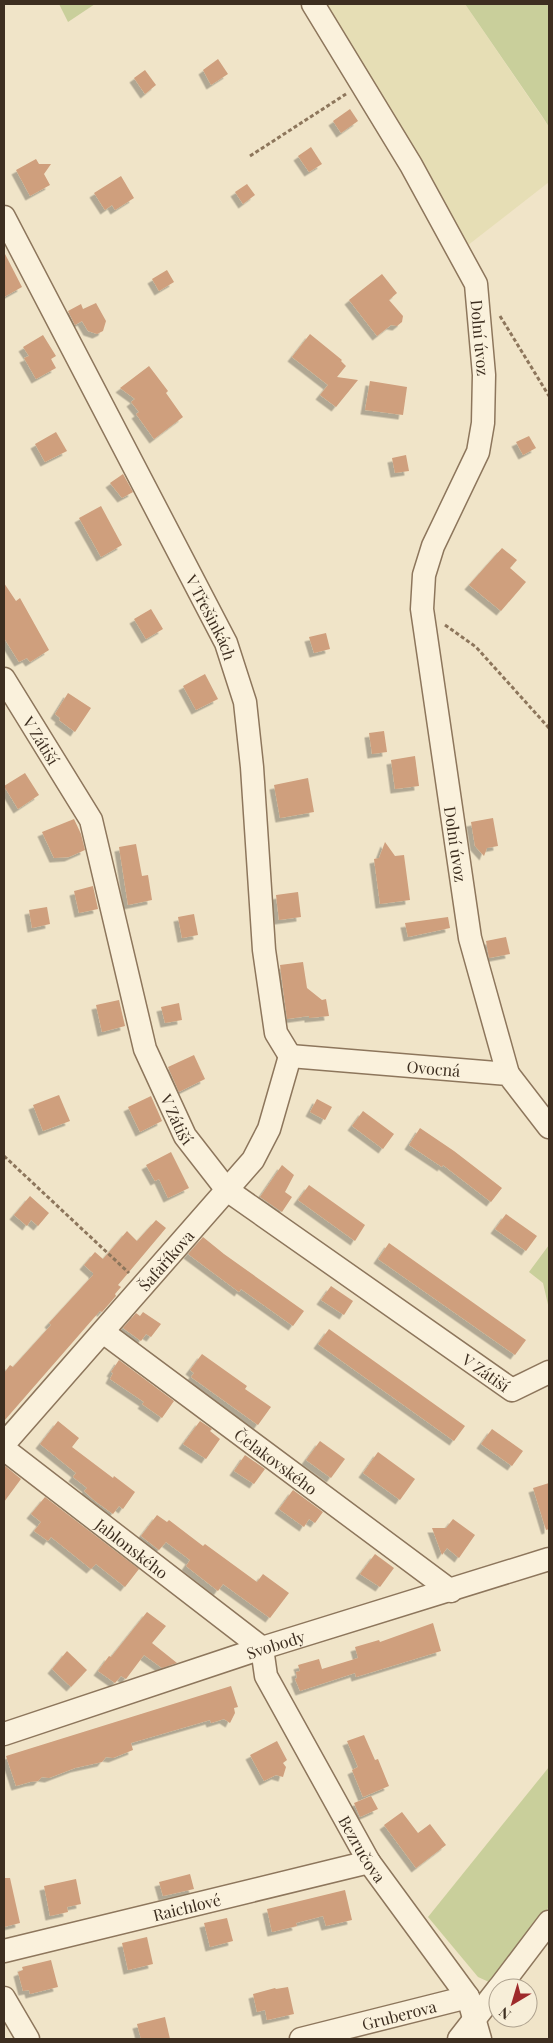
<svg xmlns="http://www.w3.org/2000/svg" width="553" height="2043" font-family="'Playfair Display',serif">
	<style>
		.farmland { fill: #e6deb5 }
		.green { fill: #c9cf9b }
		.building { fill: #cf9f7d; filter: url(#shadow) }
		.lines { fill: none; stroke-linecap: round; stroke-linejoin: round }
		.minor-casing { stroke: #8d765c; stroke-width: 25 }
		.path { stroke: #8d765c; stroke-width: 3; stroke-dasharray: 4 2.5; stroke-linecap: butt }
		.minor { stroke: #faf1dc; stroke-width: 22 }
		.labels { text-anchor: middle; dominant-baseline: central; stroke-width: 4; stroke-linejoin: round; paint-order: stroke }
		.street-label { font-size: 16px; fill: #3d2e20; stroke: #f7eed8 }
	</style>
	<defs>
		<filter id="shadow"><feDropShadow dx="-4.5" dy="4.5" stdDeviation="0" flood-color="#0004"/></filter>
	</defs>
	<rect width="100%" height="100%" fill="#f0e4c8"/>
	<path class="farmland" d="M320,4H465L549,127V182L463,249Z"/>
	<g class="green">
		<path d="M59,4H95L68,22Z"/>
		<path d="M465,4H549V127L542,116Z"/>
		<path d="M549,1245V1309L543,1283L529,1272Z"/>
		<path d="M549,1767V1907L489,1982L478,1977L428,1917Z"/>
	</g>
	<g class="building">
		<path d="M218,59L228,74L211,85L203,70Z"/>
		<path d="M145,70L156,85L145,94L134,78Z"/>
		<path d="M350,109L358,121L341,133L333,121Z"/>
		<path d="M311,147L322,164L309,172L298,156Z"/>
		<path d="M36,159L39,164H51L44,174L50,185L30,196L16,170Z"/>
		<path d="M121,176L134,198L115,210L112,205L105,210L94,193Z"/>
		<path d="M247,184L255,195L243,204L235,192Z"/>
		<path d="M4,252L22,287L4,297Z"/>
		<path d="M167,270L174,282L159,291L152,279Z"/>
		<path d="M382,274L397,293L389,300L403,316L402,322L397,326L391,325L377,336L349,300Z"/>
		<path d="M96,303L106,321L103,331L97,334L88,331L82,321L75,325L68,311L81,304L83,309Z"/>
		<path d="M310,334L342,360L341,361L346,366L337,377L358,380L336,407L320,395L328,385L292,357Z"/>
		<path d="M43,335L56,356L51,359L56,368L36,379L24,358L29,356L23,347Z"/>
		<path d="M149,366L168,391L166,393L183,417L154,439L136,414L139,412L131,402L135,399L120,388Z"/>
		<path d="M370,381L407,387L403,415L365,410Z"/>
		<path d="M56,432L67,451L45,462L35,444Z"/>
		<path d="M529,436L536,448L523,455L516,442Z"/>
		<path d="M406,455L409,471L395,473L392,458Z"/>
		<path d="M123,474L133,492L122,498L110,483Z"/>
		<path d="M101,506L122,545L101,557L79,518Z"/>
		<path d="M502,548L517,560L510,568L526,582L501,611L469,585Z"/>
		<path d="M4,583L16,601L20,598L49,650L30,662L27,658L19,662L4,638Z"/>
		<path d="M151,609L163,629L146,639L134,619Z"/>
		<path d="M326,633L330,649L314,653L309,637Z"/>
		<path d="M205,674L218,699L196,710L183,686Z"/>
		<path d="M68,693L91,708L75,732L59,720L60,718L55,714Z"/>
		<path d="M384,731L387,752L372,754L369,733Z"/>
		<path d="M415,756L419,786L395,789L391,760Z"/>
		<path d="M25,773L39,795L18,809L4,786Z"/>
		<path d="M308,778L314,812L280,818L274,785Z"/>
		<path d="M493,818L498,846L487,848L484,856L475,846L471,822Z"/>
		<path d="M74,819L81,834L85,850L69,857L54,858L42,832Z"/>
		<path d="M385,842L395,856L404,855L410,900L380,904L374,859L379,858Z"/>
		<path d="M136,844L142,876L148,875L152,900L128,905L119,847Z"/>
		<path d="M93,886L98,909L79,913L74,891Z"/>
		<path d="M298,892L301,917L279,920L276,895Z"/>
		<path d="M47,907L50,924L32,928L29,910Z"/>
		<path d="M194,914L198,935L182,938L178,917Z"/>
		<path d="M448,917L450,928L408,937L405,923Z"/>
		<path d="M506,937L510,954L489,958L486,941Z"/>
		<path d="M303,962L307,988L322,1000L326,999L329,1016L309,1018V1016L287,1019L280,965Z"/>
		<path d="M119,1000L125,1026L102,1032L96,1005Z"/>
		<path d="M179,1003L182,1020L165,1023L161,1007Z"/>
		<path d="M194,1055L205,1079L179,1092L168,1067Z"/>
		<path d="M59,1095L70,1121L43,1131L33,1105Z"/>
		<path d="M151,1096L162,1121L140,1132L128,1107Z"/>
		<path d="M317,1099L332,1107L325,1120L310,1112Z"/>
		<path d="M363,1111L394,1134L383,1149L352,1126Z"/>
		<path d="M420,1128L454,1151L502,1188L491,1202L443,1165L442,1167L409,1145Z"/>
		<path d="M171,1152L189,1188L168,1198L159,1179L155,1181L146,1165Z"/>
		<path d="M282,1165L294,1175L285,1192L292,1197L282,1212L260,1197Z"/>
		<path d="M309,1185L365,1225L355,1241L298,1200Z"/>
		<path d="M30,1196L49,1213L38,1226L31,1220L27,1226L14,1215Z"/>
		<path d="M506,1214L537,1236L526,1251L495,1229Z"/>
		<path d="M156,1220L166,1228L118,1285L121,1287L115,1294L116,1296L102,1312L100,1311L92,1320L4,1421V1373L10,1365L13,1367L51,1325L49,1323L93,1275V1273L84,1265L95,1252L103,1259L127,1231L137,1241Z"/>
		<path d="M203,1237L224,1254L304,1311L293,1326L241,1289L239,1292L188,1254Z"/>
		<path d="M389,1243L526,1340L515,1355L378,1259Z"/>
		<path d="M331,1286L353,1301L344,1315L321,1300Z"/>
		<path d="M143,1312L161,1324L151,1337L146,1334L141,1341L123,1328L136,1313L140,1316Z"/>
		<path d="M329,1329L465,1426L454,1441L318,1344Z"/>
		<path d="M202,1354L247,1386L245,1389L271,1407L258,1425L191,1377L194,1373L190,1370Z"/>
		<path d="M119,1360L174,1401L162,1418L142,1404L144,1402L110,1379L113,1373L111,1372Z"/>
		<path d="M58,1421L79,1438L72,1447L113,1478L114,1476L135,1492L123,1509L119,1506L113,1514L95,1501L84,1491L87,1488L73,1477L76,1473L40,1444Z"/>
		<path d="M200,1421L212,1429L210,1431L220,1439L206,1459L183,1444Z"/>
		<path d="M492,1429L523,1451L512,1466L481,1444Z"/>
		<path d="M320,1441L345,1459L331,1478L306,1460Z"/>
		<path d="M378,1452L415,1479L400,1500L363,1473Z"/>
		<path d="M245,1455L265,1469L254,1484L234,1471Z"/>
		<path d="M4,1465L21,1479L4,1502Z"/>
		<path d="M549,1483V1529L546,1530L533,1488Z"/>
		<path d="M293,1490L323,1512L315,1523L309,1519L304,1527L279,1509Z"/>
		<path d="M45,1497L139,1569L125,1587L96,1564L91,1569L51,1537L48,1541L34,1531L41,1522L31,1514Z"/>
		<path d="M157,1515L167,1522L169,1520L203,1546L205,1544L257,1582L263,1574L289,1593L270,1618L223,1584L218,1591L186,1566L190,1560L166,1542L159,1550L141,1536Z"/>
		<path d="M453,1519L475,1535L459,1558L447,1548L442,1555L432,1528H446Z"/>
		<path d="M375,1554L394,1568L380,1587L360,1574Z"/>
		<path d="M147,1612L166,1626L152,1643L177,1663L162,1668L144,1655L126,1679L121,1676L115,1683L98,1671L109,1656L111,1657Z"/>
		<path d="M433,1623L441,1651L356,1677L355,1673L300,1691L295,1679L297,1678L296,1672L300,1671L298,1665L319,1659L322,1669L358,1658L355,1647L379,1640L380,1642Z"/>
		<path d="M67,1651L87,1670L71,1687L52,1669Z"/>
		<path d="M231,1686L238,1707L234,1708L235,1713L230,1723L224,1719L211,1723L210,1720L131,1743L133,1750L113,1758L106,1757L102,1762L75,1768L49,1778L42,1777L38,1781L30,1782L16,1786L6,1756Z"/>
		<path d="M364,1735L375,1760L378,1759L389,1786L363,1797L352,1770L358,1767L347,1741Z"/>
		<path d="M277,1741L287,1760L283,1763L286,1767L283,1777L276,1775L264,1781L250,1755Z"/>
		<path d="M371,1796L378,1809L360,1817L354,1803Z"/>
		<path d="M402,1812L418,1833L430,1824L446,1845L416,1868L384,1825Z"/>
		<path d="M190,1874L194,1889L163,1896L159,1882Z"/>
		<path d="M4,1878H10L20,1923L4,1927Z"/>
		<path d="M76,1879L81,1904L67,1907L68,1912L50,1916L44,1886Z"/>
		<path d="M345,1890L352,1920L326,1926L323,1916L296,1923L297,1926L272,1932L267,1909Z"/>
		<path d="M227,1918L233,1941L210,1947L204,1923Z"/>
		<path d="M147,1937L153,1964L128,1970L122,1943Z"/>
		<path d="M51,1960L58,1987L30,1994L29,1990L23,1991L18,1972L23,1970L22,1967Z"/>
		<path d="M288,1987L294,2014L267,2020L265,2010L257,2012L253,1994L275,1988L276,1989Z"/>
		<path d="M165,2017L170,2039H141L137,2024Z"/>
	</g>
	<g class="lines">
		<g class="minor-casing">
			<g id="minor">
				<path id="s1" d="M313,4L411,165L476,284L484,375L483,423L478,452L433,546L424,575L422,609L470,938L508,1074"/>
				<path id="s2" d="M4,217L226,643L245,702L252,767L264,950L276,1033L290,1056"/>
				<path id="s3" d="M4,679L91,820L145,1049L185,1136L227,1190L512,1390L549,1372"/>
				<path id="s4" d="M290,1056L508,1074L549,1127"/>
				<path id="s5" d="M103,1332L451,1591"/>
				<path id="s6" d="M4,1444L253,1160L269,1129L290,1056"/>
				<path id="s7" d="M4,1449L262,1648L266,1676L369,1862L468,1997L480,2039"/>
				<path id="s8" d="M4,1734L262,1648L549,1559"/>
				<path id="s9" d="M4,1951L369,1862"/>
				<path d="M499,1988L549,1922"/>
				<path d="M4,1998L28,2039"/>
				<path id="s10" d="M301,2039L468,1997"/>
				<path d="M459,2039L498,1989"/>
			</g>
		</g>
		<g class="path">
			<path d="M250,156L346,94"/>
			<path d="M500,316L549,396"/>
			<path d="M445,625L476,647L549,728"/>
			<path d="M4,1156L129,1273"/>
		</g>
		<use href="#minor" class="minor"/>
	</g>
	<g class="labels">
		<g class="street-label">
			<text stroke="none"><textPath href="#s1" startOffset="378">Dolní úvoz</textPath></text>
			<text stroke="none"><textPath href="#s2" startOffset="451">V Třešinkách</textPath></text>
			<text stroke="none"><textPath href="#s3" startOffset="72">V Zátiší</textPath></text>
			<text stroke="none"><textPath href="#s1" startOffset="899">Dolní úvoz</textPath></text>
			<text stroke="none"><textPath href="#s4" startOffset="144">Ovocná</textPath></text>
			<text stroke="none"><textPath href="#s3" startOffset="478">V Zátiší</textPath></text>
			<text stroke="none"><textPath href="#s6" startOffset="245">Šafaříkova</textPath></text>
			<text stroke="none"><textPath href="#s3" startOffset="882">V Zátiší</textPath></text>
			<text stroke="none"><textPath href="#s5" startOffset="216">Čelakovského</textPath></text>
			<text stroke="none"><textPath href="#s7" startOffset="162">Jablonského</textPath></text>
			<text stroke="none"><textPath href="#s8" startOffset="286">Svobody</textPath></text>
			<text stroke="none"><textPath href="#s7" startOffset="552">Bezručova</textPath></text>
			<text stroke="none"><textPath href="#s9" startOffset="188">Raichlové</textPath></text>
			<text stroke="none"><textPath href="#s10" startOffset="101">Gruberova</textPath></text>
		</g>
	</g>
	<rect width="553" height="2043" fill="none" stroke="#3d2e20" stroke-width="10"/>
	<g transform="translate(513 2003) rotate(218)"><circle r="24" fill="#f7eed8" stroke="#ada18e"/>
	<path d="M0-4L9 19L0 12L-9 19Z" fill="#9e2a2b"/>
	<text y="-8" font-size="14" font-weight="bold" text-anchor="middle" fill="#3d2e20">N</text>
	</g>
</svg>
